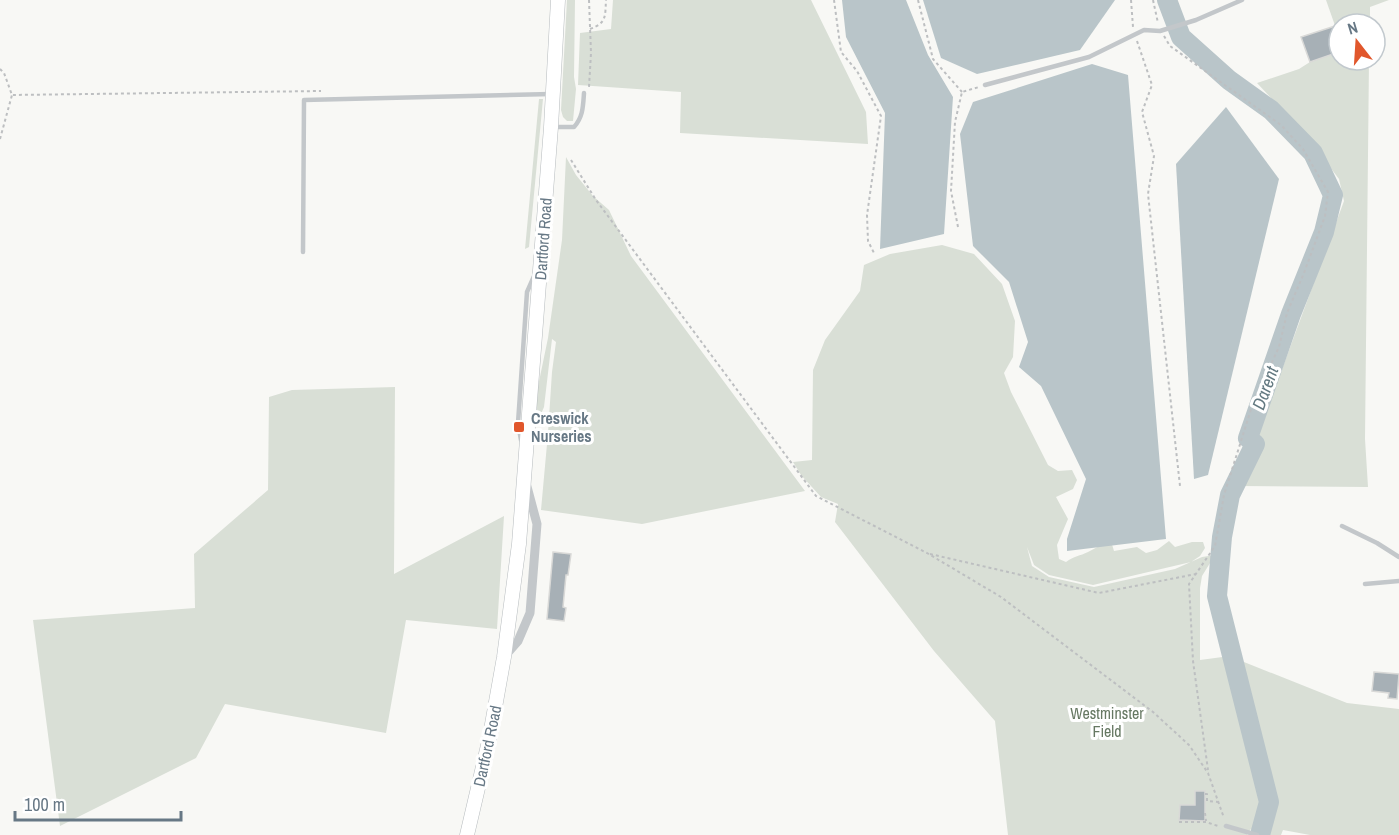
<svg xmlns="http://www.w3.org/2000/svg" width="1399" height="835" font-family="'Archivo Narrow',sans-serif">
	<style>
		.green { fill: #d9dfd6 }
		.water { fill: #b9c5c9 }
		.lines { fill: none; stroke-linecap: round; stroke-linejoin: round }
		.river { stroke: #b9c5c9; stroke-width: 20 }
		.building { fill: #a7b0b6; stroke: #d9d9d7; stroke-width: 1.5 }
		.primary-casing { stroke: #b6bbbe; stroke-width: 15 }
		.path { stroke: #bdbfc1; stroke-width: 2; stroke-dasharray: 3 3; stroke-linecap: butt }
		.service { stroke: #c3c7ca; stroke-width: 4.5 }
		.minor { stroke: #c3c7ca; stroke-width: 9 }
		.primary { stroke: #fff; stroke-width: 14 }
		.poi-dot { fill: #e1572c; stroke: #fff; stroke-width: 2 }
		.labels { text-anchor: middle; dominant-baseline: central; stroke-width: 6; stroke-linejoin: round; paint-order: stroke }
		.street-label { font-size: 16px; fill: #677885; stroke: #fff }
		.poi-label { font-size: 16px; font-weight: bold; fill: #677885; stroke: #fff; text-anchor: start }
		.park-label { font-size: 16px; fill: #667862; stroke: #fff }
		.water-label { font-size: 18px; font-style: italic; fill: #637981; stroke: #fff }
	</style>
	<rect width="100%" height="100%" fill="#f8f8f5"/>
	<g class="green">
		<path d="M567,0H575L574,77L576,89L573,121H567L563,117L561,110Z"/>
		<path d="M613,0H811L866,112L868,144L680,133L681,92L578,85L580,33L611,29Z"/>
		<path d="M1326,0H1389L1370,7V24H1339V37Z"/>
		<path d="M1339,52V60H1369L1365,439L1368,487L1239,486L1344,201L1339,179L1305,134L1257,83L1299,69L1310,62Z"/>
		<path d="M539,99H543L529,247L525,249Z"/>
		<path d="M566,157L576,175L593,196L609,210L631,256L805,491L642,524L541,510L548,433L552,372L556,342L552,339L544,407L538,421L536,396L548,338L562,240Z"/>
		<path d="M942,245L974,254L1002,284L1015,321L1013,357L1004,373L1011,392L1048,465L1058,471L1072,470L1077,480L1073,489L1056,497L1068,519L1057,545L1059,559L1066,562C1074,556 1080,556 1088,552C1096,548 1102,544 1111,541L1114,551L1137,547L1146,553L1157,550L1169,541L1175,547L1192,542H1203L1205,548L1200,556L1191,562L1093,585L1049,575L1034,565L1027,547L1032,566L1049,577L1094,587L1175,569L1202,557L1215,555L1202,576L1200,588V660L1230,656L1264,801L1259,832L1251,829L1247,835H1008L995,721L934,651L835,522L838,504L821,497L801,475L793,462L812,460L813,370L825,340L860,291L864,265L890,254Z"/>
		<path d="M395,387L394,574L504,516L497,629L406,620L386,733L225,704L196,758L60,826L33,620L195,608L194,554L268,490L269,397L292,390Z"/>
		<path d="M1239,660L1347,703L1399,709V835H1310L1283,830L1281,835H1267L1273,816L1260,741Z"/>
	</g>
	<g class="water">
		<path d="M842,0H906L928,55L953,97L944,234L880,249L885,113L846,37Z"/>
		<path d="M923,0H1115L1080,50L977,74L941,58Z"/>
		<path d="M1092,64L1128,75L1166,539L1067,551V539L1086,479L1041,386L1019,367L1028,342L1009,282L973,246L960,134L973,102Z"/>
		<path d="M1226,107L1279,179L1208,475L1194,479L1176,164Z"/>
	</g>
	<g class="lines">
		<path class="river" d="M1167,0L1181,37L1229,80L1271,110L1313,153L1333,195L1324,232L1291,314L1248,438L1255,444L1230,495L1222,537L1217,596L1269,802L1260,835"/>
	</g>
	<g class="building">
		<path d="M1335,26L1339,37V52L1310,62L1301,37Z"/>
		<path d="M553,552L571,554L568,575H566L563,607L566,608L564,621L547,619Z"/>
		<path d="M1374,672L1399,674L1397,699L1388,698L1389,693L1372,691Z"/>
		<path d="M1195,791H1205V821L1179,820L1180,805H1195Z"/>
	</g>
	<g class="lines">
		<g class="primary-casing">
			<path id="primary" d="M467,835L489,741L504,657L519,544L551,127L558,0"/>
		</g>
		<g class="path">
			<path d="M589,0L591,53L589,87"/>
			<path d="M834,0L841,52L857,71L881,116L867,215L868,241L875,255"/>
			<path d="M918,0L933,59L962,92"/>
			<path d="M1131,0L1133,27"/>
			<path d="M1153,0L1158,23"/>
			<path d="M590,29C607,23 605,16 606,0"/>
			<path d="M1164,36L1170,46L1281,125L1303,149L1328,192L1325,216L1304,273L1287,313L1279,347L1253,403L1224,495L1215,546L1189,584L1193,661L1208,770"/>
			<path d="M1137,41L1152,85L1142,112L1154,156L1148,194L1180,486"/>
			<path d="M0,69L4,73L12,95L321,91"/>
			<path d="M0,139L12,95"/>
			<path d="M571,160L596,200L816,496L927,553L1001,597L1153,712L1189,745L1208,773L1224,818"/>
			<path d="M958,227L951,191L955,122L962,92L979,87"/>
			<path d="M930,554L1099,593L1196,574"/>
			<path d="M1205,794H1207V801L1219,802"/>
			<path d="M1205,813L1206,821"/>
			<path d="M1179,822H1206L1218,826"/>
		</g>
		<g class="service">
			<path d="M985,85L1089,57L1144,30L1160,31L1196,20L1242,0"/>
			<path d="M554,127H574C583,117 583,107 584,93"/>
			<path d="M303,252L304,100L551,94"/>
			<path d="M521,440L518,423L527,292L535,274"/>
			<path d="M1342,526L1377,543L1399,557"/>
			<path d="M1365,584L1399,581"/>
			<path d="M1226,826L1257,835"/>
		</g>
		<path class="minor" d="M504,657L518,641L530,613L537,524L526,483"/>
		<use href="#primary" class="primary"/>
	</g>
	<rect class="poi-dot" x="513" y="421" width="12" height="12" rx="3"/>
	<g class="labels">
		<g class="street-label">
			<text transform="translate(543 239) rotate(-86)">Dartford Road</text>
			<text transform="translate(487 746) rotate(-78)">Dartford Road</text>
		</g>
		<g class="poi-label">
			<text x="531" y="418">Creswick<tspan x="531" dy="18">Nurseries</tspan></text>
		</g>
		<g class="park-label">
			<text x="1107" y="713">Westminster<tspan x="1107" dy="18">Field</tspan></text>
		</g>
		<g class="water-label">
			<text transform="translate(1265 388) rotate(-70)">Darent</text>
		</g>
	</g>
	<g transform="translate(1357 42) rotate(343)"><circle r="28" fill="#ffffff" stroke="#c2c9ce" stroke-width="1.5"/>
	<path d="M0-4.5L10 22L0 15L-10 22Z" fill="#e1572c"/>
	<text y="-9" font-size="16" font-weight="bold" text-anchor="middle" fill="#677885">N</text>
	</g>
	<path d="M15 811v9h166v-9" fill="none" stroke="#677885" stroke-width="3"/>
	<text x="24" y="811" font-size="18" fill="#677885" stroke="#ffffff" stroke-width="4.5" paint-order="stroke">100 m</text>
</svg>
